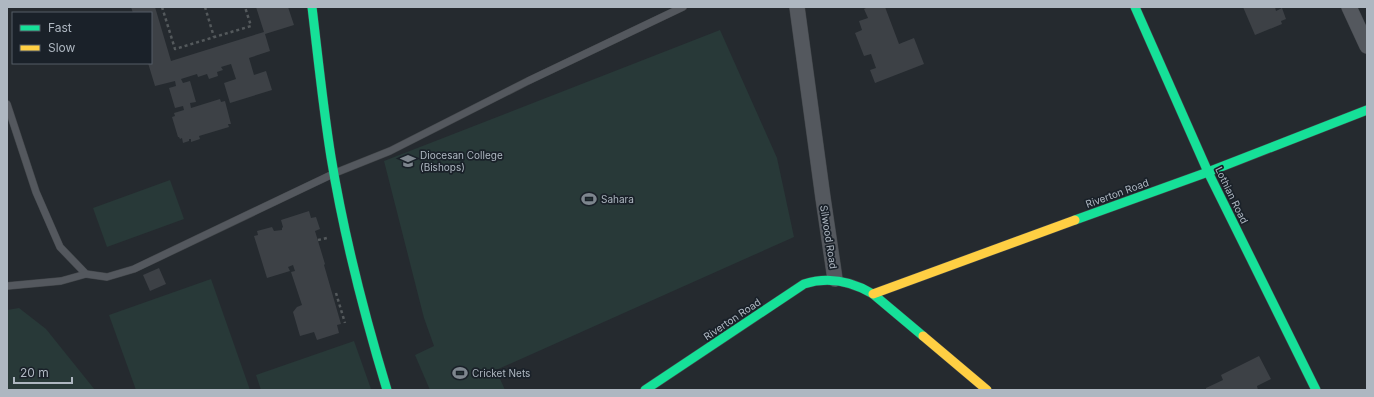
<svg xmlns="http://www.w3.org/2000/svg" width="1374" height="397" font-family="Inter,sans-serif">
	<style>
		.green { fill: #283938 }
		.building { fill: #3d4146 }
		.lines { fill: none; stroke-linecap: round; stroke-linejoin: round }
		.lane-casing { stroke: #42464a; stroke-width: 8 }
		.street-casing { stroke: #42464a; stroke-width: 16 }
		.fast-casing { stroke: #42464a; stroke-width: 10 }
		.slow-casing { stroke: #42464a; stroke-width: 10 }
		.path { stroke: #54595c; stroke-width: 2.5; stroke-dasharray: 3 3; stroke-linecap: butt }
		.lane { stroke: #54585e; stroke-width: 7 }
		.street { stroke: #54585e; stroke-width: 15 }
		.fast { stroke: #16e098; stroke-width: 9 }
		.slow { stroke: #ffcf43; stroke-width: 9 }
		.labels { text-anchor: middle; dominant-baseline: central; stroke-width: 3.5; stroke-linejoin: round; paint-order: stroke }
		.poi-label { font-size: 10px; fill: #aeb7c1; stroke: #1a2129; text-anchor: start }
		.street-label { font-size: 10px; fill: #aeb7c1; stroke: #1a2129 }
	</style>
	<rect width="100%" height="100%" fill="#252a2f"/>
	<g class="green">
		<path d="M720,30L777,158L794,237L496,370L505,390H430L415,355L434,346L424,318L384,161Z"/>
		<path d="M170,180L184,219L107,247L93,208Z"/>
		<path d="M211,279L250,390H136L109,315Z"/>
		<path d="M19,308L46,329L95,390H7V310Z"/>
		<path d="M354,341L371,389L261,390L256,375Z"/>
	</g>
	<g class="building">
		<path d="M131,7H155L171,61L264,32L256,7H288L294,25L265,34L270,51L249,58L254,75L266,71L272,90L230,103L224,83L236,79L231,64L221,67L223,70L217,72L218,76L209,79L207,74L198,77L197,74L181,79L183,83L190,81L196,102L190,103L191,108L220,99L221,102L225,101L231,124H228L229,127L199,136L200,139L191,142V139H189V141L183,143L182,138L180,139L179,137H178L172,117L175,116L174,113L184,110L183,106L175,108L169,88L176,86L175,81L155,86L148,63H151V13H133Z"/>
		<path d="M868,7H885L899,44L914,38L924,64L875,83L870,70L876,68L871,54L864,56L855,33L862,30L859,21L868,18L864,9Z"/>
		<path d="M1243,7H1275L1276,11L1282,8L1286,19L1281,21L1282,24L1255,35Z"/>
		<path d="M309,211L311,218L316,217L320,229L315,231L325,264L324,265L341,324L337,325L339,333L317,340L314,332L300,336L293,312L297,307L302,305L291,272L295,271L293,265L288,267L290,271L267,278L254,236L258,235L257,231L272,227L274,231L282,230V228L283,227L281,220Z"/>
		<path d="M159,268L166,284L150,291L143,275Z"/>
		<path d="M1259,356L1271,379L1257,386L1258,390H1206V388L1223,380L1221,375Z"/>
	</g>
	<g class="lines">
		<g class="lane-casing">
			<g id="lane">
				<path d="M7,104L36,192L60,247L86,274L107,277L134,269L335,173L390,151L528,81L683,7"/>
				<path d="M7,286L61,281L86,274"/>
			</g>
		</g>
		<g class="street-casing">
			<g id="street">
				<path d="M797,7L823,198L835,279"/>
				<path d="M1349,7L1367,46"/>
			</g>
		</g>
		<g class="fast-casing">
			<g id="fast">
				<path d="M312,7C318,57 323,107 331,157C344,236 364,314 387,390"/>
				<path d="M1135,7L1208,172L1316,390"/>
				<path d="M1075,220L1208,172L1367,110"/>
				<path d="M645,390L804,284C829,276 851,281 873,294L923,336"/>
			</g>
		</g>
		<g class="slow-casing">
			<g id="slow">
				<path d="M873,294L1075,220"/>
				<path d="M923,336L987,390"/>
			</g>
		</g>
		<g class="path">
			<path d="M162,7L175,49L251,26L245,7"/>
			<path d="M205,7L214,37"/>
			<path d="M318,240L327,238"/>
			<path d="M336,293L345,323"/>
		</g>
		<use href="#lane" class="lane"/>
		<use href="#street" class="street"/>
		<use href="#fast" class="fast"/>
		<use href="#slow" class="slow"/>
	</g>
	<defs>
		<g id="school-bare" transform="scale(1.2)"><path d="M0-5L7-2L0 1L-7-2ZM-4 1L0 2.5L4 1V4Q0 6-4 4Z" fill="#7e868e" stroke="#1a2129" stroke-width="2.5" paint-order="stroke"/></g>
		<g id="stadium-bare" transform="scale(1.2)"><path d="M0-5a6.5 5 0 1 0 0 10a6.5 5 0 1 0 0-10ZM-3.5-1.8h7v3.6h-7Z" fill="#7e868e" stroke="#1a2129" stroke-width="2.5" paint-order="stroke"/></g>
	</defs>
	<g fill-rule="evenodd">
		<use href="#school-bare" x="408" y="161"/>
		<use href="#stadium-bare" x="589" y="199"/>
		<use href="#stadium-bare" x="460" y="373"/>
	</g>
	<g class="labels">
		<g class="poi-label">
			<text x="420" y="155">Diocesan College<tspan x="420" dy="12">(Bishops)</tspan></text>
			<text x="601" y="199">Sahara</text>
			<text x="472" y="373">Cricket Nets</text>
		</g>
		<g class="street-label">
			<text transform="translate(1117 193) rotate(-20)">Riverton Road</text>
			<text transform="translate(1232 195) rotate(64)">Lothian Road</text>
			<text transform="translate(829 237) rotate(81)">Silwood Road</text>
			<text transform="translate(732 319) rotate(-34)">Riverton Road</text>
		</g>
	</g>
	<rect width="1374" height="397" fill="none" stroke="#aeb7c1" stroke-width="16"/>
	<rect x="12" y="12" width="140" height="52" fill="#1a2129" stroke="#555d66"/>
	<rect x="20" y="25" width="20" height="6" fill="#16e098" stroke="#555d66"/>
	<text x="48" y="32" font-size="12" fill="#aeb7c1">Fast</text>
	<rect x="20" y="45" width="20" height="6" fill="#ffcf43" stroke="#555d66"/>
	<text x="48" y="52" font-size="12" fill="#aeb7c1">Slow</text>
	<path d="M14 377v6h58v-6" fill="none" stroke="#aeb7c1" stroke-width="2"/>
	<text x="20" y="377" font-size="12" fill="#aeb7c1" stroke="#1a2129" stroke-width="3" paint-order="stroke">20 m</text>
</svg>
